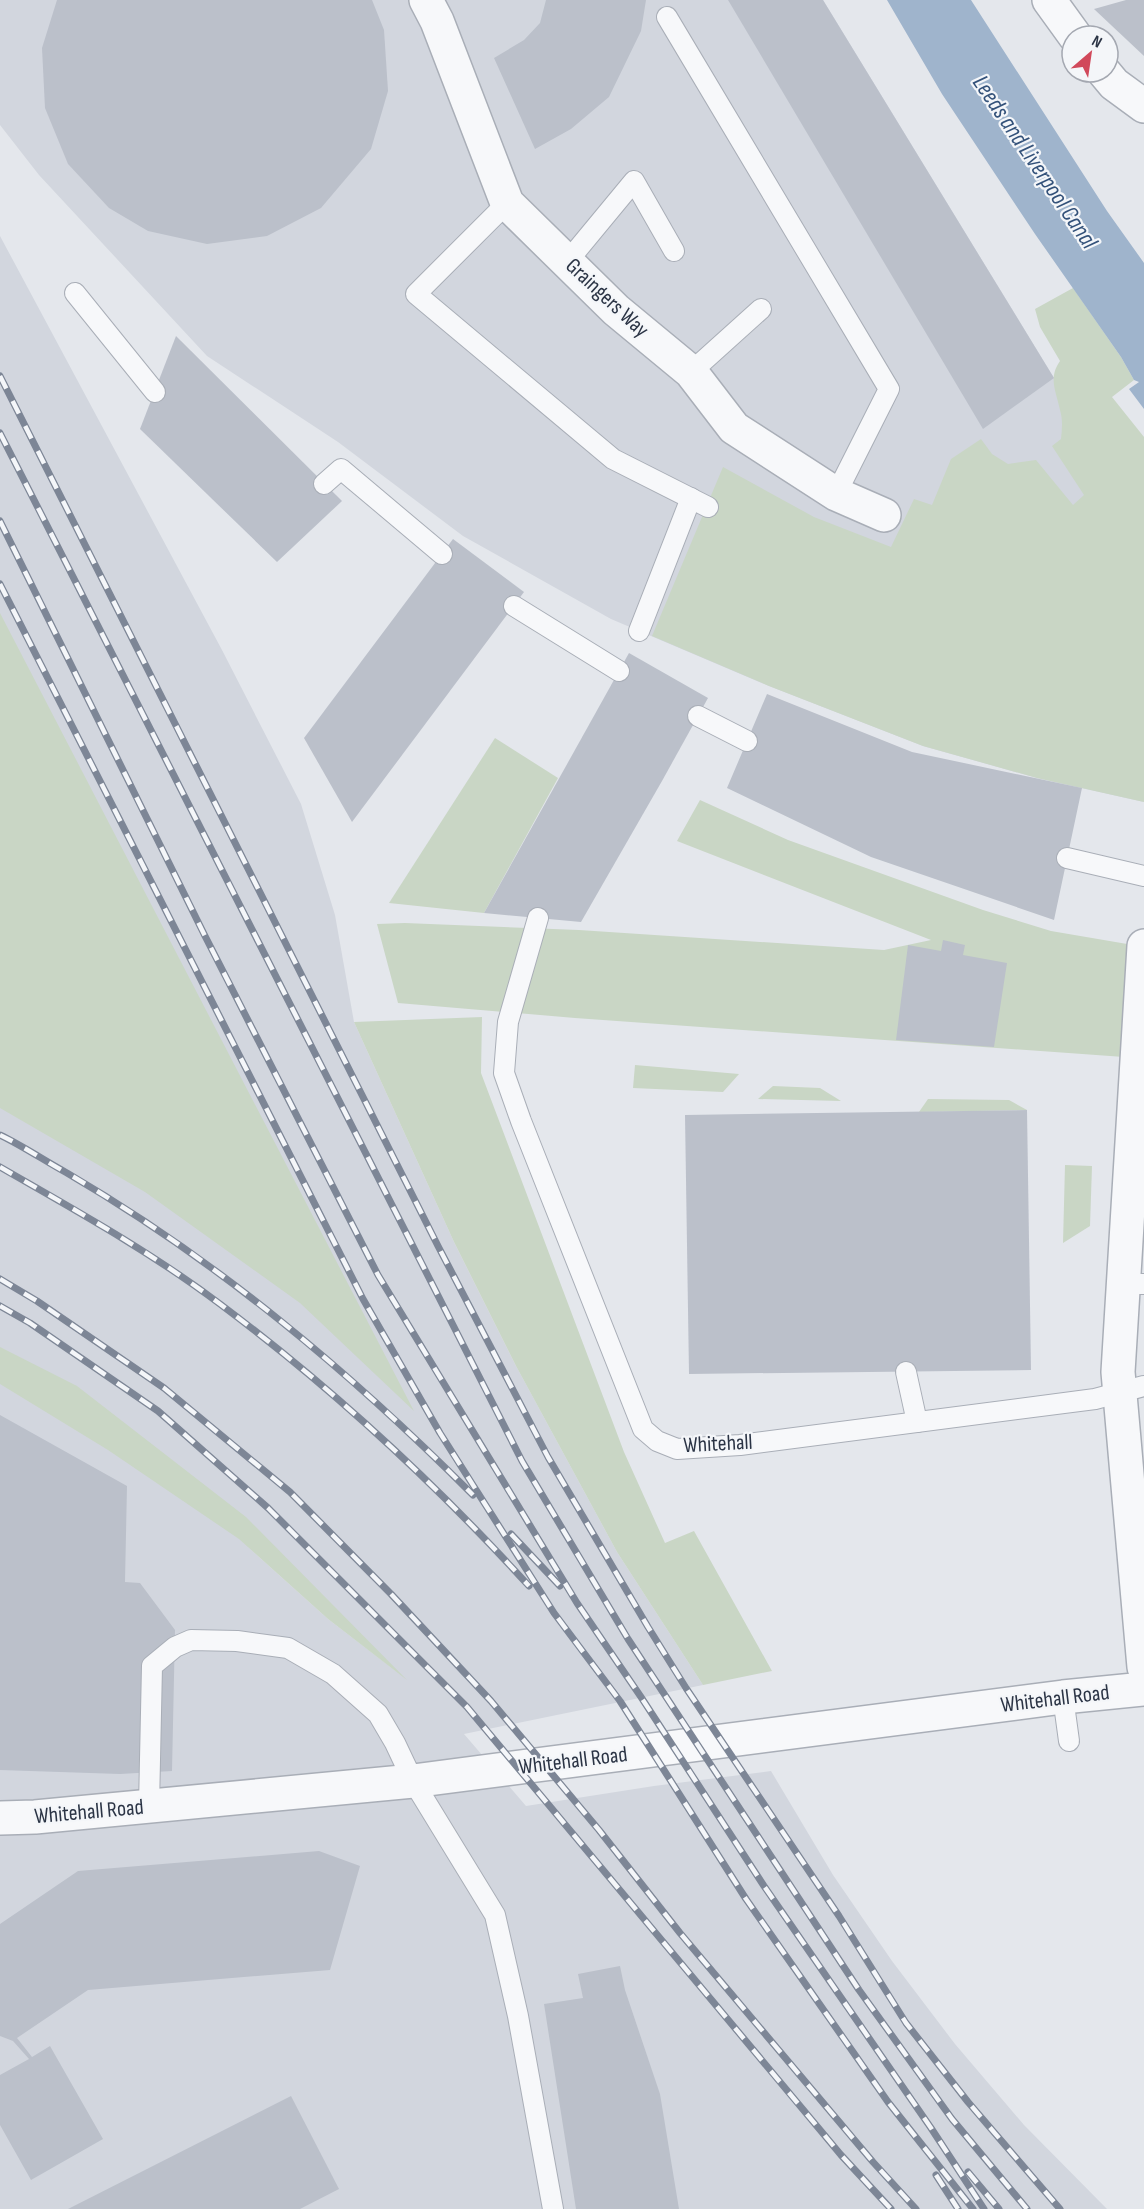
<svg xmlns="http://www.w3.org/2000/svg" width="1144" height="2209" font-family="'Sofia Sans Condensed',sans-serif">
	<style>
		.built { fill: #d2d6de; fill-rule: evenodd }
		.green { fill: #c9d6c5 }
		.water { fill: #9fb4cc }
		.building { fill: #bbc0ca }
		.lines { fill: none; stroke-linecap: round; stroke-linejoin: round }
		.service-casing { stroke: #a9aeb7; stroke-width: 22 }
		.minor-casing { stroke: #a9aeb7; stroke-width: 36 }
		.tertiary-casing { stroke: #a9aeb7; stroke-width: 36 }
		.service { stroke: #f7f8fa; stroke-width: 20 }
		.minor { stroke: #f7f8fa; stroke-width: 33 }
		.tertiary { stroke: #f7f8fa; stroke-width: 33 }
		.rail-casing { stroke: #7d8696; stroke-width: 7 }
		.rail { stroke: #f4f6f9; stroke-width: 4.5; stroke-dasharray: 14; stroke-linecap: butt }
		.labels { text-anchor: middle; dominant-baseline: central; stroke-width: 4.5; stroke-linejoin: round; paint-order: stroke }
		.street-label { font-size: 22px; fill: #2b3445; stroke: #f4f6f9 }
		.water-label { font-size: 24px; font-style: italic; fill: #34527a; stroke: #f4f6f9 }
	</style>
	<rect width="100%" height="100%" fill="#e4e7ec"/>
	<g class="built">
		<path d="M0,0H823L1054,378L1144,493V802L1037,778L923,746L769,686L611,619L463,536L338,442L207,356L39,175L0,125Z"/>
		<path d="M0,236L222,650L301,804L335,915L354,1022L454,1242L516,1366L617,1552L703,1685L464,1734L526,1806L654,1786L771,1771L833,1875L892,1961L955,2044L1024,2125L1107,2209H0ZM248,1547L401,1675L328,1619Z"/>
	</g>
	<g class="green">
		<path d="M1073,288L1121,357L1134,380L1112,397L1144,437V802L1037,778L923,746L769,686L652,636L723,467L814,517L891,547L914,499L932,505L951,459L981,439L992,454L1008,464L1036,460L1073,505L1084,495L1052,446L1061,439C1062,429 1063,420 1060,410C1056,391 1048,378 1060,361L1040,327L1035,309Z"/>
		<path d="M0,613L414,1411L300,1303L145,1192L0,1108Z"/>
		<path d="M495,738L558,778L484,913L389,903Z"/>
		<path d="M700,800L788,840L983,910L1051,931L1133,945L1138,1058L575,1018L398,1003L377,924L405,923L579,930L884,950L931,940L677,841Z"/>
		<path d="M482,1017L481,1073L624,1452L665,1543L694,1531L772,1671L703,1685L617,1552L516,1366L454,1242L354,1022Z"/>
		<path d="M635,1065L739,1074L723,1092L633,1088Z"/>
		<path d="M773,1086L820,1088L841,1101L758,1099Z"/>
		<path d="M928,1099L1009,1100L1027,1110L919,1112Z"/>
		<path d="M1065,1165L1092,1166L1090,1226L1063,1243Z"/>
		<path d="M0,1347L77,1386L246,1517L407,1680L328,1619L239,1539L108,1450L0,1384Z"/>
	</g>
	<path class="water" d="M887,0H971L1107,211L1144,263V409L1129,389L1139,382L1134,380L1121,357L1035,234L942,94Z"/>
	<g class="building">
		<path d="M57,0H372L384,30L388,91L371,149L321,208L267,236L207,244L148,231L109,208L68,164L45,108L42,48Z"/>
		<path d="M546,0H646L641,31L609,97L571,129L535,149L494,58L524,40L540,23Z"/>
		<path d="M728,0H823L1054,378L983,429Z"/>
		<path d="M1126,0H1144V56L1094,9Z"/>
		<path d="M176,336L342,501L277,562L140,429Z"/>
		<path d="M453,539L524,592L352,822L304,738Z"/>
		<path d="M629,653L708,698L662,781L581,922L484,913Z"/>
		<path d="M767,694L912,752L1082,788L1054,920L871,857L727,788Z"/>
		<path d="M943,940L965,945L963,955L1007,963L994,1047L896,1040L908,945L941,951Z"/>
		<path d="M1027,1110L1031,1370L689,1374L685,1115Z"/>
		<path d="M0,1415L127,1486L125,1582L140,1583L175,1630L172,1771L120,1774L0,1770Z"/>
		<path d="M319,1851L360,1866L330,1970L88,1990L17,2038L32,2057L50,2046L103,2139L31,2180L0,2125V2075L29,2059L13,2041L0,2036V1924L78,1871Z"/>
		<path d="M620,1966L625,1990L660,2094L679,2209H576L544,2004L583,1998L578,1974Z"/>
		<path d="M291,2096L339,2189L300,2209H68Z"/>
	</g>
	<g class="lines">
		<g class="service-casing">
			<g id="service">
				<path d="M667,17L889,389L836,494"/>
				<path d="M507,203L416,294L613,459L708,507"/>
				<path d="M567,262L634,181L674,251"/>
				<path d="M75,293L155,392"/>
				<path d="M691,372L761,309"/>
				<path d="M324,484L341,469L442,554"/>
				<path d="M514,606L619,671"/>
				<path d="M639,631L691,498"/>
				<path d="M698,716L747,741"/>
				<path d="M1067,858L1144,876"/>
				<path d="M538,918L508,1022L504,1073L521,1121L643,1429L657,1441L677,1449L740,1445L1095,1399L1144,1386"/>
				<path d="M1123,1284H1144"/>
				<path d="M906,1372L917,1422"/>
				<path d="M1063,1697L1069,1741"/>
				<path d="M149,1806L152,1666L175,1647L191,1640L237,1641L288,1648L333,1674L378,1714L395,1743L413,1781L495,1915L518,2016L553,2209"/>
			</g>
		</g>
		<g class="minor-casing">
			<g id="minor">
				<path d="M426,0L437,21L507,203L616,310L691,372L734,428L836,494L884,515"/>
				<path d="M1049,0L1075,36"/>
				<path d="M1104,72L1114,84L1144,106"/>
				<path d="M1144,946L1118,1372L1144,1667"/>
			</g>
		</g>
		<g class="tertiary-casing">
			<path id="tertiary" d="M0,1818L35,1817L413,1781L1063,1697L1144,1689"/>
		</g>
		<use href="#service" class="service"/>
		<use href="#minor" class="minor"/>
		<use href="#tertiary" class="tertiary"/>
		<g class="rail-casing">
			<g id="rail">
				<path d="M0,376L438,1246L548,1457L648,1627L686,1688L839,1916L906,2023L968,2102L1060,2209"/>
				<path d="M0,433L522,1461L628,1639L859,1990L952,2119L1027,2209"/>
				<path d="M0,521L205,936L378,1275L577,1603L641,1697L764,1886L931,2128L984,2209"/>
				<path d="M0,584L363,1299L440,1433L554,1613L620,1701L746,1899L888,2102L973,2209"/>
				<path d="M0,1135C23,1146 45,1161 67,1173C218,1261 350,1372 473,1495"/>
				<path d="M0,1167C75,1210 151,1252 220,1304C332,1388 435,1483 529,1586"/>
				<path d="M0,1279L37,1301L164,1388L290,1492L391,1594L491,1701L599,1830L680,1933L873,2162L916,2209"/>
				<path d="M0,1306L30,1323L158,1411L268,1508L467,1707L841,2155L891,2209"/>
				<path d="M511,1534L560,1586"/>
				<path d="M968,2172L999,2209"/>
				<path d="M936,2175L958,2209"/>
			</g>
		</g>
		<use href="#rail" class="rail"/>
	</g>
	<g class="labels">
		<g class="street-label">
			<text transform="translate(607 298) rotate(43)">Graingers Way</text>
			<text transform="translate(718 1444) rotate(-3)">Whitehall</text>
			<text transform="translate(1055 1699) rotate(-7)">Whitehall Road</text>
			<text transform="translate(573 1761) rotate(-7)">Whitehall Road</text>
			<text transform="translate(89 1812) rotate(-5)">Whitehall Road</text>
		</g>
		<g class="water-label">
			<text transform="translate(1035 162) rotate(56)">Leeds and Liverpool Canal</text>
		</g>
	</g>
	<g transform="translate(1090 54) rotate(29)"><circle r="28" fill="#f4f6f9" stroke="#a4a8b1" stroke-width="1.5"/>
	<path d="M0-4.5L10 22L0 15L-10 22Z" fill="#d1495b"/>
	<text y="-9" font-size="16" font-weight="bold" text-anchor="middle" fill="#2b3445">N</text>
	</g>
</svg>
